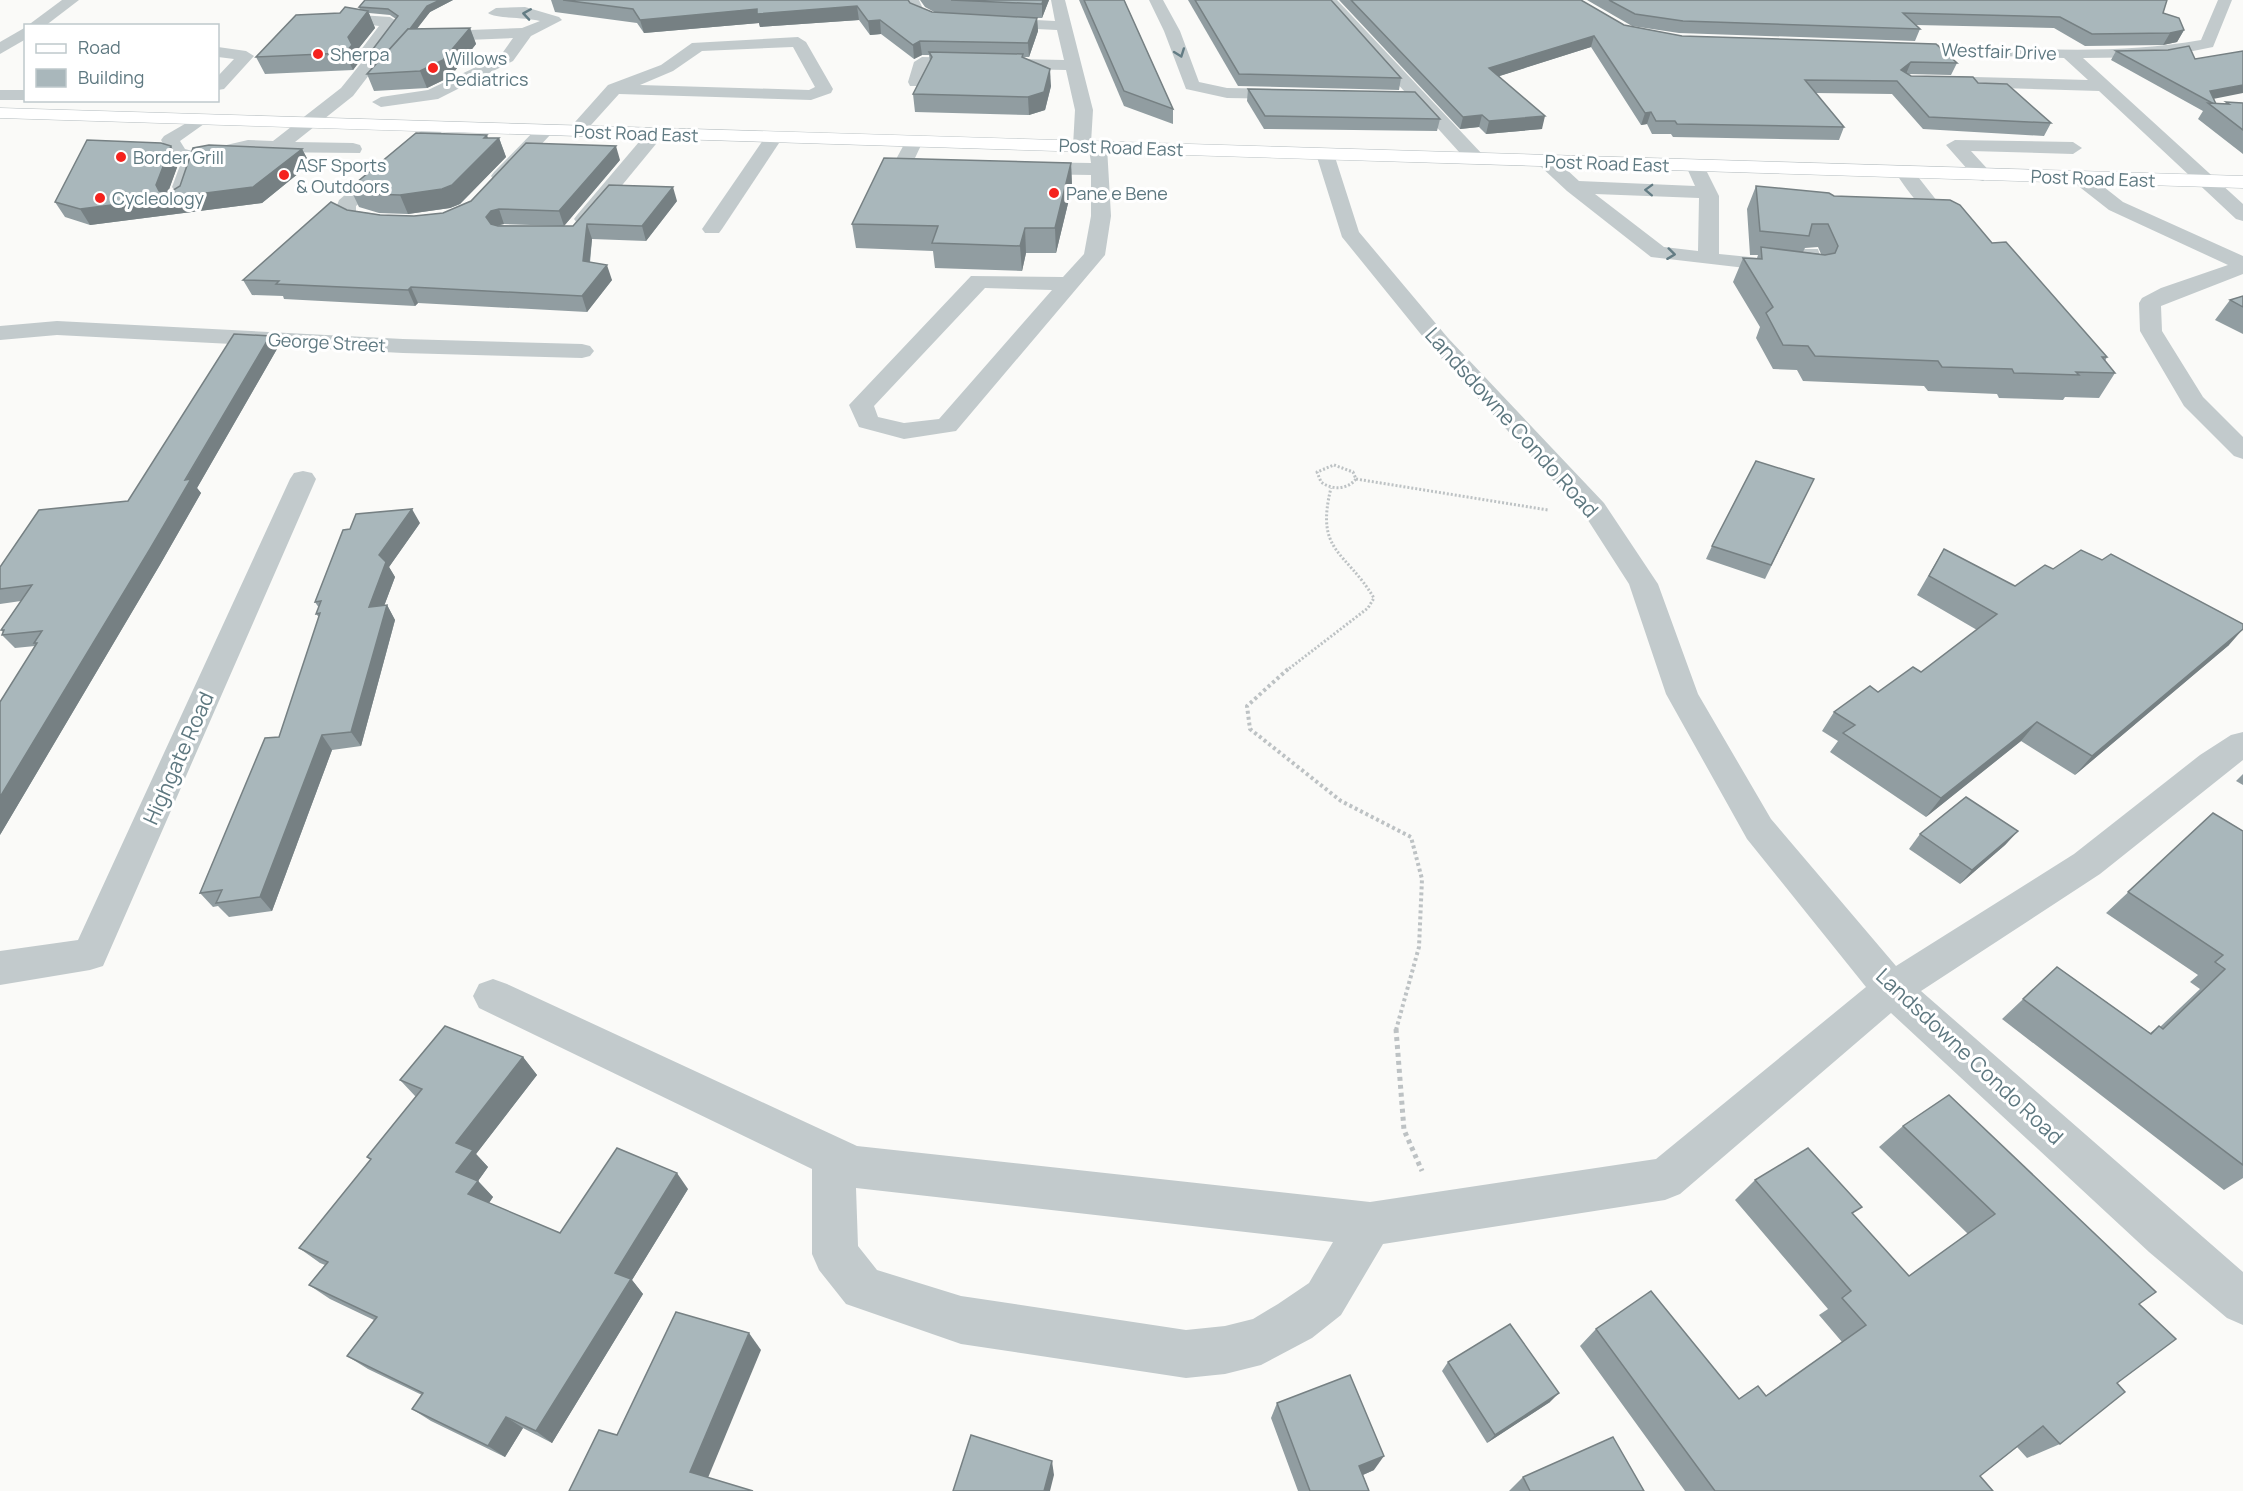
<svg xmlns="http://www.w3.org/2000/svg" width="2243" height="1491" font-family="Manrope,sans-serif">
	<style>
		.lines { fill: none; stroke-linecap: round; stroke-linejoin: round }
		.major-casing { stroke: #b4bcbf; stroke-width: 1 }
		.path-far2 { stroke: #bdc2c4; stroke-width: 3; stroke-dasharray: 2 2; stroke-linecap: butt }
		.path-far1 { stroke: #bdc2c4; stroke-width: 4; stroke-dasharray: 3 3; stroke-linecap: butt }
		.path { stroke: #bdc2c4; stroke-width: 5; stroke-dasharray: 4 4; stroke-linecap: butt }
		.minor { fill: #c2cacc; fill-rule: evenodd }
		.major { fill: #fff; fill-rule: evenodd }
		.wall { fill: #919da1; fill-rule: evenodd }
		.shaded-wall { fill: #768083 }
		.building { fill: #a9b7bb; stroke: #768083; stroke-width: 1.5 }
		.oneway { stroke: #637c84 }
		.poi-dot { fill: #f5221d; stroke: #fff; stroke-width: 2 }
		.labels { text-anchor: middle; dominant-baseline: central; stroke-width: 6; stroke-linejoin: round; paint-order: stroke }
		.far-street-label { font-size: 18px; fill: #5e7880; stroke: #fff }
		.far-poi-label { font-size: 18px; fill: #5e7880; stroke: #fff; text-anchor: start }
		.street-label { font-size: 21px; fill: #5e7880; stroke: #fff }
	</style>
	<rect width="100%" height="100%" fill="#fafaf8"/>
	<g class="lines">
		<g class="major-casing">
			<path id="major" d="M0,108L2243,176V188L0,118Z"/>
		</g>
		<g class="path-far2">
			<path d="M1334,465L1353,472L1356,479C1347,490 1332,490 1321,482L1317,472Z"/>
			<path d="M1356,479L1548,510"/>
			<path d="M1286,671L1368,608L1374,598C1345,550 1315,552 1331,488"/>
		</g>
		<path class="path-far1" d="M1288,669L1247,706L1250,729L1341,801L1411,837L1422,879L1419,947L1396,1030"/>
		<path class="path" d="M1396,1029L1404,1130L1422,1171"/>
		<g class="minor">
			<path d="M62,0H79L45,26H27Z"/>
			<path d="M905,0H919L923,9L936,15L1055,21L1051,0H1065L1093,110L1091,143L1098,141L1107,147L1111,216L1105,255L956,431L904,439L859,427L849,405L971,276L1063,277L1084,254L1091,216V175L1025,174L1016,168L1025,162L1091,163L1089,149L1082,152L1073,146L1075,110L1066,70L929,67L922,86H910L908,82L914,62L922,57L1064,60L1057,30L934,24L912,15ZM985,288L1052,290L939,419L904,423L878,417L874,406Z"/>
			<path d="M1149,0H1163L1180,31L1199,82L1227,88L1294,89L1303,94L1294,99L1227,98L1186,89L1164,31Z"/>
			<path d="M1322,0H1337L1483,155L1485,159L1483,163H1469Z"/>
			<path d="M2218,0H2232L2213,47L2163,57L2083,58L2243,204V221L2236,219L2099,91L1934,86L1926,81L1934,76L2088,80L2064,58L1897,53L1889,48L1897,43C1997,46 2102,58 2201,40Z"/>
			<path d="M525,7L559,17L562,20L531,36L513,61L438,99L381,107L372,102L381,97L428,90L501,55L513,38L442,41L434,36L442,31L522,28L540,21C526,17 495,19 488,13L496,8Z"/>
			<path d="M360,15L390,17L398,22L373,55L379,62L353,96L295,142L353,143L360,145L362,149L360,153L248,152L200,160L189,191H175L172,187L182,160L171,157L161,140L164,136L202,114L211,119L180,141L185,149L196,152L248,140L273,141L341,88L362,62L357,55L379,26L355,23L352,20L355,17Z"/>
			<path d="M26,27V39L0,54V42Z"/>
			<path d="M798,37L806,42L833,89L831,93L811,100L619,94L582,135L576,136L567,131L608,85L661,65L692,43ZM793,47L815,87L809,90L640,85L673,71L702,51Z"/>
			<path d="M218,47L246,51L254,56L224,89L218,90V76L234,59L218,57Z"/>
			<rect x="0" y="90" width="26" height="10"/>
			<path d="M438,121L444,122L447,126L444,130L356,206V211L392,216L395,220L392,224L385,226L343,220L335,211L339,200L432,122Z"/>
			<path d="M545,125L554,130L551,134L508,180H494L491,176L494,172L539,126Z"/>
			<path d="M656,128L665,133L591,223H577L574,219L577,215L650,129Z"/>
			<path d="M774,132L783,137L722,229L719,233H705L702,229L768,133Z"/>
			<path d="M914,136L923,141L915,158L950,162L952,166L950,170L896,167L894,163L908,137Z"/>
			<path d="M1955,140L2073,142L2082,148L2073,154L1971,151L1993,175L1983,181L1976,179L1946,145Z"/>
			<path d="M1325,148L1334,154L1359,232L1448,338L1604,503L1658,584L1698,694L1771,819L1896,966L2074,854L2200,755L2231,735L2243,732V760L2100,874L1921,991L2243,1272V1325L2227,1318L2149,1252L1891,1013L1680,1194L1665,1200L1383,1244L1341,1315L1312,1338L1261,1365L1225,1374L1186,1378L961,1344L846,1304L819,1270L812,1254V1169L479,1008L473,996L479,984L493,979L507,984L857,1146L1370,1202L1656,1159L1866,987L1747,839L1666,694L1629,584L1584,514L1432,348L1342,237L1316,154ZM856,1188L1333,1242L1309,1283L1278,1304L1253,1319L1225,1326L1186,1330L961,1296L877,1270L858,1246Z"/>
			<path d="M1546,155L1553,157L1579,181L1695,186L1686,166L1688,162H1702L1719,196V254L1802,262L1801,253L1804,249H1818L1825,270L1822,275L1814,276L1651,257L1567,191L1539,165L1537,161L1539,157ZM1595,194L1699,198L1698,251L1664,247Z"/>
			<path d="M1904,166L1911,168L1941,206L1971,225L1968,229C1939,237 1909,193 1895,172Z"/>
			<path d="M2079,171L2086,173L2123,202L2243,256V274L2161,306L2162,331L2203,397L2243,437V459L2234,456L2184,406L2140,331L2139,303L2142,298L2161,288L2228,265L2109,210L2072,181L2069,177Z"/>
			<path d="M57,321L403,339L582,344L590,346L594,351L590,356L582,358L403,353L57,335L0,340V326Z"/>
			<path d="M303,471L312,473L316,479L103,966L90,970L0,985V951L78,940L290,479L294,473Z"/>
		</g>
		<use href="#major" class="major"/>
	</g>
	<g class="wall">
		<path d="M365,0H453L430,12L416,29L470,28L476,44L450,77L427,88L374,91L367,74L375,65L374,63L378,57L373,49L396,19L390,15L369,13L375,28L355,53L359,62L353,70L265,74L256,57L340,13L360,10L359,7Z"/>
		<path d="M551,0H908L910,3L932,12L936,13L925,7L920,0H1049L1042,18H1037L1038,31L1029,57H1023L1051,86L1045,110L1029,115L915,112L913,94L930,61L929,55H922L914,59L881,34L870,35L859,20L760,27L759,23L644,33L637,23L555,12Z"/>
		<path d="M1079,0H1124L1173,109V124L1124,106Z"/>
		<path d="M1188,0H1331L1401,78L1399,90L1238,86Z"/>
		<path d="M1339,0H1581L1624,25L1682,36L1957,63L1951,75L1908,74L1911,76L1978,83L2051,123L2044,136L1923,129L1892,94L1815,93L1844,127L1839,140L1673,137L1671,134H1652L1647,124L1641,125L1591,47L1499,76L1542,129L1486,134L1479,127L1460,129Z"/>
		<path d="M1587,0H2167L2163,13L2184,30L2177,42L2163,45L2085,46L2054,28L1916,25L1920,29L1915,41L1679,33L1632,26Z"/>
		<path d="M2116,51L2214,99L2216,104H2225L2226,102L2243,103V154L2198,119L2203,111L2111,60Z"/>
		<path d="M1248,89L1440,119L1437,131L1264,129L1247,101Z"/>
		<path d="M488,138H499L506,157L460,204L450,208L408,214L379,213L359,207L350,188Z"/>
		<path d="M171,146L179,162L167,194L302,149L310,164L262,203L90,225L65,217L55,202Z"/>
		<path d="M620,160L564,226H573L677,201L646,241L592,239L590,263L612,280L587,312L418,303L415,306L284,299L283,296L252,295L243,280L347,210L380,215L414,216L443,213ZM504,224L561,226L498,225Z"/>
		<path d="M1071,163L1072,187L1056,253H1026L1022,271L935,268L933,251L856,248L852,224Z"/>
		<path d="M1756,186L1834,196L1992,243L2107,357L2105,361L2115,373L2099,398L2065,397L2063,400L1999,398L1997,394L1928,391L1924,386L1803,381L1797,370L1773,369L1756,338L1760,327L1733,282L1743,258H1757L1758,255H1750L1747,209ZM1818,247L1821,254L1803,252L1805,248Z"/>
		<path d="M2243,296V334L2215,320L2230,300Z"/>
		<path d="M270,336L277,349L197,488L201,493L161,563L0,835L35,646L15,648L2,635L3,632L1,630L21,601L0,604V567L128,501Z"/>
		<path d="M1814,479L1765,579L1706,559L1712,546Z"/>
		<path d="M420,523L389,567L395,577L384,606L387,605L395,620L361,746L332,750L272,911L229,917L218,906L213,907L200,893L279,737L319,617L316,614L319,608L315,602Z"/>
		<path d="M1944,549L2015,586L2053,569L2229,645L2075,775L2021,741L1926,817L1830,752L1838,741L1822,731L1834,712L1921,672L1977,630L1917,595L1932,569Z"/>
		<path d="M2243,774V785L2236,781Z"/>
		<path d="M2213,813L2243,831V1178L2224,1190L2002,1019L2057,967L2150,1033L2159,1026L2160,1027L2200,989L2190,982L2198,975L2106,913Z"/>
		<path d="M2018,831L2005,845L1960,884L1909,849L1920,834Z"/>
		<path d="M523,1057L537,1075L476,1154L488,1167L478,1181L493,1197L489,1203L560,1233L688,1189L632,1280L643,1294L552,1443L523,1428L505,1457L431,1421L412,1409L422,1395L368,1369L347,1356L374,1320L330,1299L309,1285L325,1265L320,1263L299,1248L371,1160L367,1157L416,1097L400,1080Z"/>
		<path d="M1903,1126L2139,1304L2117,1383L2060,1444L2027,1458L2017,1447L1980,1476L1993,1491H1685L1580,1346L1596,1329L1739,1399L1766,1396L1842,1342L1819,1315L1828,1309L1735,1200L1755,1180L1853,1214L1909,1276L1968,1234L1879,1147Z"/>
		<path d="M1448,1362L1550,1402L1487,1443L1442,1371Z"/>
		<path d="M1277,1403L1374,1470L1363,1475L1369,1491H1298L1271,1418Z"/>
		<path d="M1523,1477L1644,1491H1509Z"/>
	</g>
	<g class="shaded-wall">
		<path d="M440,0H453L430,12L386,69L383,63L427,6Z"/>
		<path d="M1043,0H1049L1042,18V4Z"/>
		<path d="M857,6L859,20L760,27L759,23L644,33L640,20L757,9Z"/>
		<path d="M368,11L375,28L355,53L359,62L353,70L345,53L348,37Z"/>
		<path d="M1037,18L1038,31L1029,57L1028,43Z"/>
		<path d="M880,20L881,34L870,35L868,21Z"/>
		<path d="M470,28L476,44L450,77L427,88L420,71Z"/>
		<path d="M2184,30L2177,42L2163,45L2170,33Z"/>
		<path d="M1594,36L1591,47L1487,80L1489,68Z"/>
		<path d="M920,41L922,55L914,59L913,45Z"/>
		<path d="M1911,62L1906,74L1901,70Z"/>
		<path d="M1050,69L1051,86L1045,110L1029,115L1028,97Z"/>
		<path d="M2243,85V93L2208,100L2210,91Z"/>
		<path d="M1651,112L1647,124L1641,125L1645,113Z"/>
		<path d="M1482,115L1479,127L1460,129L1463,117Z"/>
		<path d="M1545,116L1542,129L1486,134L1489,121Z"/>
		<path d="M487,135L491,147L499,138L506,157L460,204L450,208L408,214L400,195Z"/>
		<path d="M171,146L179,162L166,198L302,149L310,164L262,203L90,225L80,209L156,185Z"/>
		<path d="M616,146L620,160L564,226L559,211Z"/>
		<path d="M1071,163L1072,187L1056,253L1055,228Z"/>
		<path d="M673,187L677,201L646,241L642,226Z"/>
		<path d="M499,209L504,224L496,226L492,232L486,217L491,211Z"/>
		<path d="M587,224L592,239L588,276L583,261Z"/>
		<path d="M1025,228L1026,253L1022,271L1020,246Z"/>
		<path d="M607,265L612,280L587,312L582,296Z"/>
		<path d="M411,287L418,303L415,306L408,290Z"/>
		<path d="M270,336L277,349L197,488L201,493L161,563L0,835V797Z"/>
		<path d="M412,509L420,523L389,567L395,577L378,622L369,607L379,555Z"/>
		<path d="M387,605L395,620L361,746L351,732Z"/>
		<path d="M2243,629L2229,645L2075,775L2092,756Z"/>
		<path d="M2037,722L2021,741L1926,817L1941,798Z"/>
		<path d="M322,735L332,750L272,911L260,897Z"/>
		<path d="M2018,831L2005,845L1960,884L1972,870Z"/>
		<path d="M523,1057L537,1075L476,1154L488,1167L478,1181L493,1197L484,1210L468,1194L456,1172V1143Z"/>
		<path d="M677,1173L688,1189L632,1280L643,1294L552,1443L536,1431L615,1273Z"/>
		<path d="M749,1333L761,1350L705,1485L690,1472Z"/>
		<path d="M1559,1393L1550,1402L1487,1443L1495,1435Z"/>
		<path d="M506,1417L523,1428L505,1457L488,1446Z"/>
		<path d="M1384,1456L1374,1470L1351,1480L1359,1466Z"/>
		<path d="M1052,1461L1054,1475L1050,1491H1044Z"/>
	</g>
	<g class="building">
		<path d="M365,0H440L427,6L410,29H408L377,63H374L379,56L373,49L398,16L388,9L359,7Z"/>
		<path d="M563,0H908L910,3L932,12L1037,18L1028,43L920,41L913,45L880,20L868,21L857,6L757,14V9L640,20L633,9Z"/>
		<path d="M951,0H1043L1042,4Z"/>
		<path d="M1084,0H1124L1173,109L1124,91Z"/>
		<path d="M1195,0H1331L1401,78L1239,74Z"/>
		<path d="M1351,0H1581L1624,25L1682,36L1936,44L1957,63L1911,62L1901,70L1911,76L1973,77L1978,83L2007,84L2051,123L1929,117L1897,81L1805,80L1844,127L1677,124L1675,121H1656L1651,112L1645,113L1594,36L1489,68L1545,116L1489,121L1482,115L1463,117Z"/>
		<path d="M1609,0H2167L2163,13L2179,18L2184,30L2170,33L2092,34L2060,17L1903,13L1920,29L1683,21L1635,14Z"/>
		<path d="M345,7L368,11L348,37L352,45L345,53L256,57L296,15L340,13Z"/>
		<path d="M470,28L443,60L420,71L367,74L408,29Z"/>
		<path d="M2189,46L2195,59L2243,51V85L2210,91L2216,104H2214L2116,51L2168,50Z"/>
		<path d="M929,52L1023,54L1022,57L1050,69L1044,92L1028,97L913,94L932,57Z"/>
		<path d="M1248,89L1415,92L1440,119L1265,116Z"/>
		<path d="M2226,102L2243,103V130L2208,103L2229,104Z"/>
		<path d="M416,133L487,135L484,138H499L452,185L442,189L400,195L370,194L350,188Z"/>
		<path d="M87,140L161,143L171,146L156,185L159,191L167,194L180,186L193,148L209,145L302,149L253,187L80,209L55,202Z"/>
		<path d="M526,143L616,146L559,211L499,209L491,211L486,217L491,224L498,226H573L609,185L673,187L642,226L587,224L583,261L607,265L582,296L411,287L408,290L276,284L279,281L243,280L331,202L347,210L380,215L414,216L443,213L471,201Z"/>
		<path d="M884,158L1071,163L1055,228H1025L1020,246L932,243L938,226L852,224Z"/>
		<path d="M1756,186L1829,193L1834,196L1950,200L1960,205L1992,243L2006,242L2107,357H2102L2115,373L2076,372L2079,375L2014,373L2012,369L1942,367L1938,361L1815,356L1808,346L1783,345L1766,313L1773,307L1743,258L1762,259L1761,247L1825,255L1835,253L1838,246L1828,224H1812L1809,236L1760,231Z"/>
		<path d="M2243,296V307L2230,300Z"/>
		<path d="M234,334L270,336L185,480L191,479L150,549L0,797V702L37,643H34L42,631L2,635L4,630H1L32,585L0,589V567L39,510L128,501Z"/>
		<path d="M1756,461L1814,479L1771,565L1712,546Z"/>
		<path d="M412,509L379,555L386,562L369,607L387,605L351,732L322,735L260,897L216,903L222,890L200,893L265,738L279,737L320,613L316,614L321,601L315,602L343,530L350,529L356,514Z"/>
		<path d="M1944,549L2015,586L2045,565L2053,569L2081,550L2102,560L2111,554L2243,624V629L2092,756L2037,722L1941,798L1843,733L1855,725L1834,712L1870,686L1878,692L1913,667L1921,672L1997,614L1929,576Z"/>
		<path d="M1966,797L2018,831L1972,870L1920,834Z"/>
		<path d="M2213,813L2243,831V1165L2023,999L2057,967L2151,1034L2159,1026L2163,1029L2225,969L2215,962L2223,955L2128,892Z"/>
		<path d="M445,1026L523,1057L456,1143L473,1150L456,1172L478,1181L468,1194L560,1233L617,1148L677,1173L615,1273L631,1279L536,1431L506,1417L488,1446L412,1409L423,1393L347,1356L377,1317L309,1285L328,1262L299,1248L371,1159L367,1157L422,1089L400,1080Z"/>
		<path d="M1949,1095L2156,1292L2139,1304L2176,1339L2117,1383L2125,1392L2060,1444L2043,1426L1980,1476L1993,1491H1715L1596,1329L1651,1291L1739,1399L1758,1386L1766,1396L1866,1325L1842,1298L1851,1291L1755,1180L1808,1148L1862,1207L1852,1213L1909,1276L1995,1214L1903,1126Z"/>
		<path d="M676,1312L749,1333L690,1472L753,1491H569L599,1430L617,1435Z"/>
		<path d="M1510,1324L1559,1393L1495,1435L1448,1362Z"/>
		<path d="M1350,1375L1384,1456L1359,1466L1369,1491H1310L1277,1403Z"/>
		<path d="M971,1435L1052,1461L1044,1491H953Z"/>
		<path d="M1613,1437L1644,1491H1530L1523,1477Z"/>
	</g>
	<defs><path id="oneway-chevron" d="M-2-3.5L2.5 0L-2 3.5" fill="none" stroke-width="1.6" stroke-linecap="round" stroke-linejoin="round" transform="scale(1.5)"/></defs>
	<g class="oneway">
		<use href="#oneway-chevron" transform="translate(527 14) rotate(-171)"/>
		<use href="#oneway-chevron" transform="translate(1180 53) rotate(70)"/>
		<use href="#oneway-chevron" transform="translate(1649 190) rotate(-178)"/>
		<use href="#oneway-chevron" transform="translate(1671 254) rotate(7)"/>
	</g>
	<g class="poi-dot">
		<circle cx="318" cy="54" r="6"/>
		<circle cx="433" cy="68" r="6"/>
		<circle cx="121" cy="157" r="6"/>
		<circle cx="284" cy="175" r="6"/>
		<circle cx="1054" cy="193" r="6"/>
		<circle cx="100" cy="198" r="6"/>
	</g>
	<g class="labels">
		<g class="far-street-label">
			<text transform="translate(1999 51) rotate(2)">Westfair Drive</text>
			<text transform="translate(636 133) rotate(2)">Post Road East</text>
			<text transform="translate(1121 147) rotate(2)">Post Road East</text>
			<text transform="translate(1607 163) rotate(2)">Post Road East</text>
			<text transform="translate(2093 178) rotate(2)">Post Road East</text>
			<text transform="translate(327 342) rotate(3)">George Street</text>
		</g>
		<g class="far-poi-label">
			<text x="330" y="54">Sherpa</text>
			<text x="445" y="58">Willows<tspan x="445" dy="21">Pediatrics</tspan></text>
			<text x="133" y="157">Border Grill</text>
			<text x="296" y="165">ASF Sports<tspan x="296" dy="21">&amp; Outdoors</tspan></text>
			<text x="1066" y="193">Pane e Bene</text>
			<text x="112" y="198">Cycleology</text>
		</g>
		<g class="street-label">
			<text transform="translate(1512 422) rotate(48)">Landsdowne Condo Road</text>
			<text transform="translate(178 758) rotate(-66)">Highgate Road</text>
			<text transform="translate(1970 1056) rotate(43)">Landsdowne Condo Road</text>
		</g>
	</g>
	<rect x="24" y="24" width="195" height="78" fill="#ffffff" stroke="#bfc9cc" stroke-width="1.5"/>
	<rect x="36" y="44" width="30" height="9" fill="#ffffff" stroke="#bfc9cc" stroke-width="1.5"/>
	<text x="78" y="54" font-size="18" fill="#5e7880">Road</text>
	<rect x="36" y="69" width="30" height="18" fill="#a9b7bb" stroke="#bfc9cc" stroke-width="1.5"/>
	<text x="78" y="84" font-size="18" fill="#5e7880">Building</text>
</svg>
